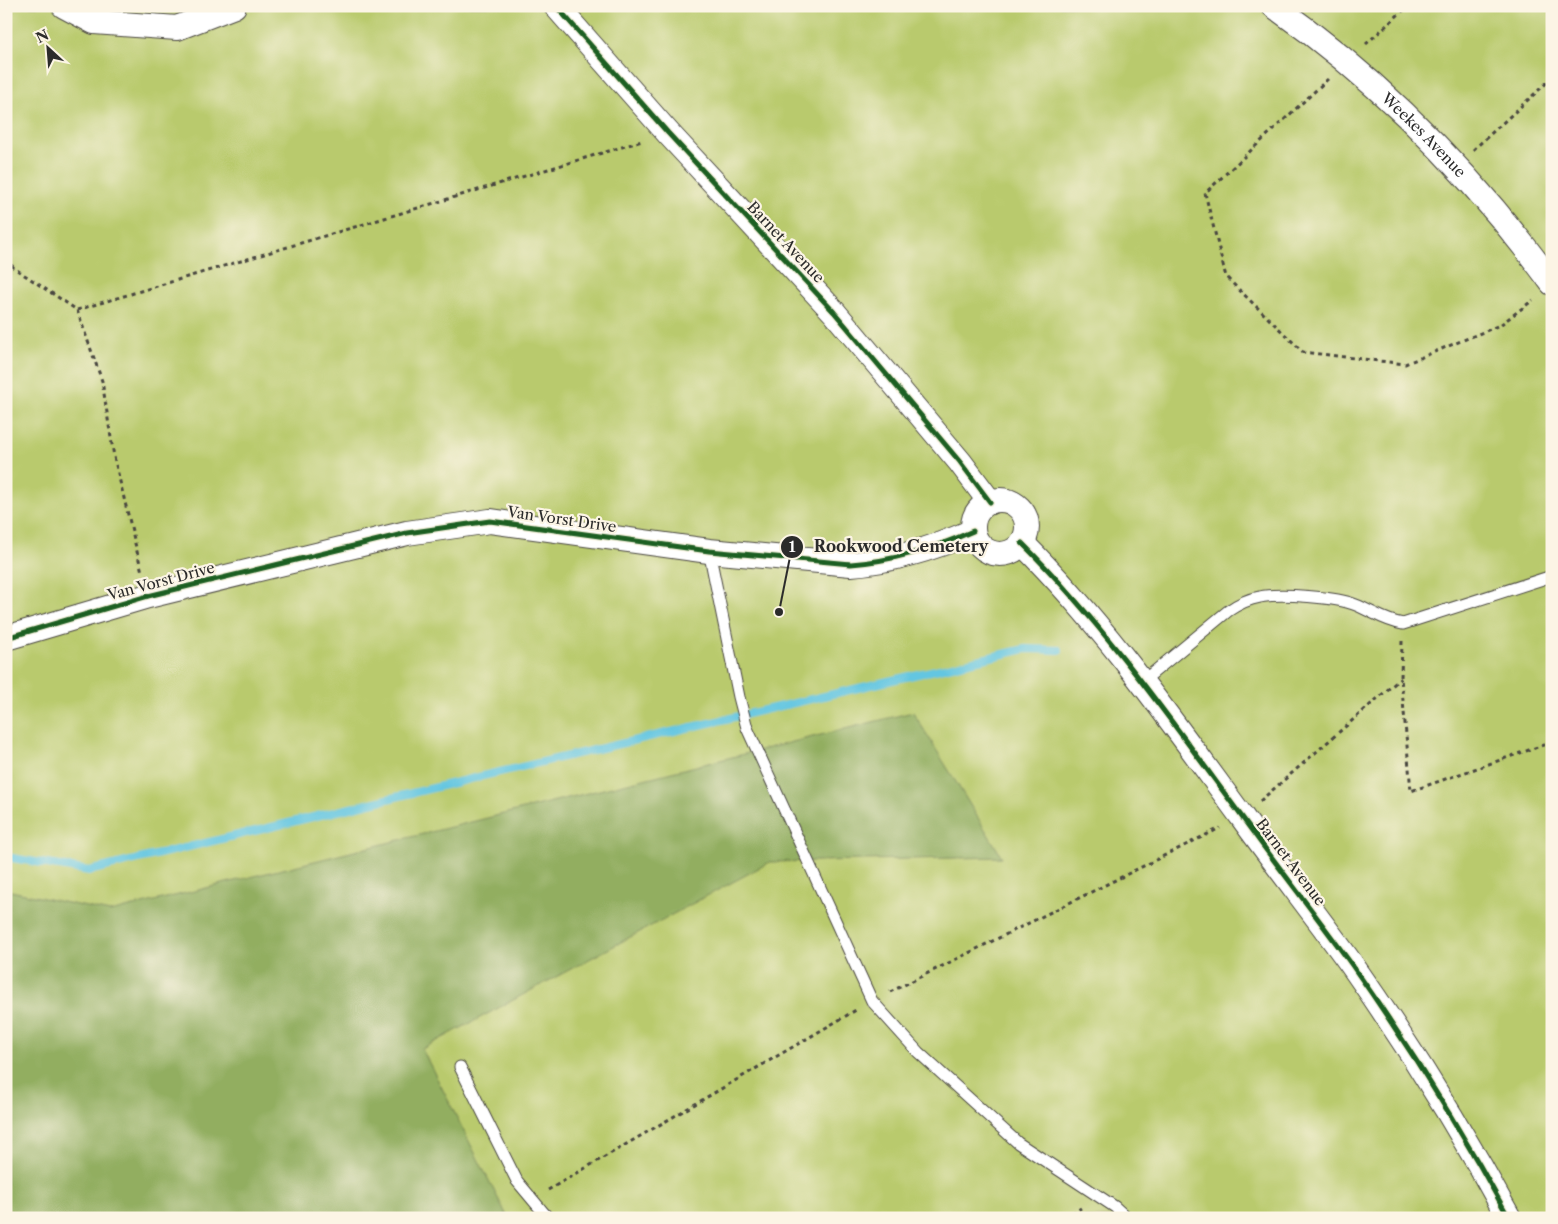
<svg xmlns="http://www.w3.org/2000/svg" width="1558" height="1224" font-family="'Libre Caslon Text',serif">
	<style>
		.green { fill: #b9ca6d; stroke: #727a4c }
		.forest { fill: #92ae60; stroke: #5e6c46 }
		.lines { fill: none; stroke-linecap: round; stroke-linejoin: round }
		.stream { stroke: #63c6e1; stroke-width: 8 }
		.lane-casing { stroke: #494641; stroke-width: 13 }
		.street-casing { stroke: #494641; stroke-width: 26 }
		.path { stroke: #494641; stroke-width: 3; stroke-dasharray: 4 4; stroke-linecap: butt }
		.lane { stroke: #fff; stroke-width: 11 }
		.street { stroke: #fff; stroke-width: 24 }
		.cycleway-casing { stroke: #fcf5e5; stroke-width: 8 }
		.cycleway { stroke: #1b5e20; stroke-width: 5 }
		.labels { text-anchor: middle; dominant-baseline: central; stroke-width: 4.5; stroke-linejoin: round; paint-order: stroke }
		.street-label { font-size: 15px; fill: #2b2b2b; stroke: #fcf5e5 }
		.leader { fill: none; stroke: #2b2b2b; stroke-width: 2 }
		.callout-dot { fill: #2b2b2b; stroke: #fcf5e5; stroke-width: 2 }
		.mark-label { font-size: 15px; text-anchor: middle; font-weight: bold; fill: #fff }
		.callout-label { font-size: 16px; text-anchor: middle; font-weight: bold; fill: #2b2b2b; stroke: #fcf5e5; stroke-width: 4.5; stroke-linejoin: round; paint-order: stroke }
	</style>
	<rect width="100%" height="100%" fill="#fcf5e5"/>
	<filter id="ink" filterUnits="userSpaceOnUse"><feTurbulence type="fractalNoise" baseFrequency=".02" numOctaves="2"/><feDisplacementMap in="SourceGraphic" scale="10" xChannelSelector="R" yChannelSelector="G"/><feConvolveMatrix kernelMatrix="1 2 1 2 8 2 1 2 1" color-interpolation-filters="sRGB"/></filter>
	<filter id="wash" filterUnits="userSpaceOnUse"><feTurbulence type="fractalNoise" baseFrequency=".0096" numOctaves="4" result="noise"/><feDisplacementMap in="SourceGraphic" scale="20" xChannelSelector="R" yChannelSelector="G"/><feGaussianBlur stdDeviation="1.12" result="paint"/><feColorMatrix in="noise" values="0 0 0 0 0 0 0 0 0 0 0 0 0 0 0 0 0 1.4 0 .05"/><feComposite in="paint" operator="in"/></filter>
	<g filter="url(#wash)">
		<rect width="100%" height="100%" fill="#f4ddbe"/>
		<rect class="green" x="6" y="6" width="1546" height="1212"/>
		<path class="forest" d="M913,712L1002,857L770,862L422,1049L508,1218H6V890L110,912Z"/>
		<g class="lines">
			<path class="stream" d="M6,857L89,871L491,774L1025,649L1059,650"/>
		</g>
	</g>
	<g filter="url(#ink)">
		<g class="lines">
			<g class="lane-casing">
				<g id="lane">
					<path d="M709,551L739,697L747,728L872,1001L918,1052L1018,1143L1115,1207L1127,1218"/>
					<path d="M1143,681L1228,611C1238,604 1248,599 1260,597C1280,593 1337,597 1356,605C1373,612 1385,621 1403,624L1552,576"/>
					<path d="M460,1067L517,1181L548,1218"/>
				</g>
			</g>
			<g class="street-casing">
				<g id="street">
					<path d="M64,6L94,22L177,28L234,6"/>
					<path d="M556,6L668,133L834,312L960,462L990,502"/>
					<path id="s1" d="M1274,6C1382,82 1474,177 1552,283"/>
					<circle cx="1000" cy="527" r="27"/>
					<path d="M1022,543C1105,626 1172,722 1242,817C1278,867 1316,915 1352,965C1409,1046 1462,1131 1509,1218"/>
					<path d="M6,638L148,596L407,533L490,521L709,551L851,564C893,561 935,548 973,531"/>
				</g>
			</g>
			<g class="path">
				<path d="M1366,44L1408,6"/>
				<path d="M1328,79L1205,193L1226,277L1303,352L1405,364L1500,325L1533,300"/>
				<path d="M1473,150L1552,78"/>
				<path d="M6,259L14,268L77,310L102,381L114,457L142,572"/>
				<path d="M77,310L642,141"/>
				<path d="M1402,641L1401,678L1411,791L1552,742"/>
				<path d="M1260,801L1401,678"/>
				<path d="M890,992L1220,828"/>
				<path d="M548,1190L856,1010"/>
				<path d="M1065,1218L1081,1208"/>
			</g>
			<use href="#lane" class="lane"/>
			<use href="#street" class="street"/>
			<g class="cycleway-casing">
				<g id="cycleway">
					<path d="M556,6L668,133L834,312L960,462L990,502"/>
					<path d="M1022,543C1105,626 1172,722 1242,817C1278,867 1316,915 1352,965C1409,1046 1462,1131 1509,1218"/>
					<path d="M6,638L148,596L407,533L490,521L709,551L851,564C893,561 935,548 973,531"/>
				</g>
			</g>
			<use href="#cycleway" class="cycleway"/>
		</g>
	</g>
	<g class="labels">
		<g class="street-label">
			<text stroke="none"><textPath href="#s1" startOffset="198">Weekes Avenue</textPath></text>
			<text transform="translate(786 242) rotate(47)">Barnet Avenue</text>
			<text transform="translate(562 519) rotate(8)">Van Vorst Drive</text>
			<text transform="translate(161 581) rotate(-15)">Van Vorst Drive</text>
			<text transform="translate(1291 862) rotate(53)">Barnet Avenue</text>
		</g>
	</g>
	<path class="leader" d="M779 612L792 547"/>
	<g class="callout-dot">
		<circle cx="779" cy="612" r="5"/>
		<circle cx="792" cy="547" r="12"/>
	</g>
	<g class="mark-label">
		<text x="792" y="552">1</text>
	</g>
	<g class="callout-label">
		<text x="901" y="552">Rookwood Cemetery</text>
	</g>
	<rect width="1558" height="1224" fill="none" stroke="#fcf5e5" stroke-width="25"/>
	<g transform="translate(48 48) rotate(334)" stroke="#fcf5e5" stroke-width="4" paint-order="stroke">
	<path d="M0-4L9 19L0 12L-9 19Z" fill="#2b2b2b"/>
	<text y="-8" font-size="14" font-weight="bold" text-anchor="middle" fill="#2b2b2b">N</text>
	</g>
</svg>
